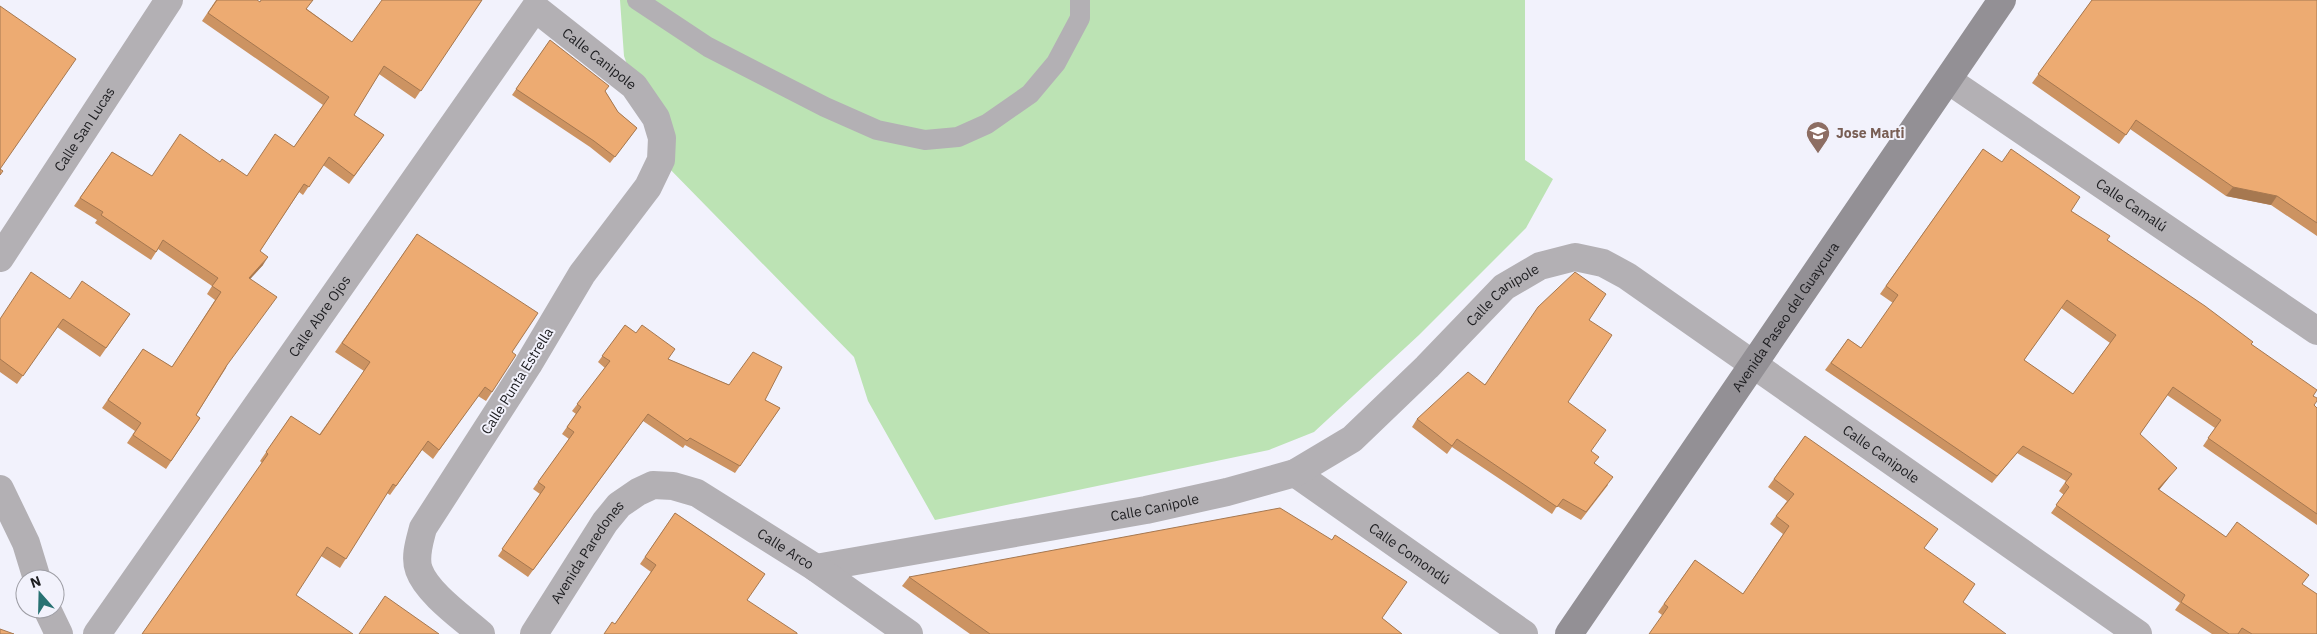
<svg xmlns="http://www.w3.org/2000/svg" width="2317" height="634" font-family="'IBM Plex Sans',sans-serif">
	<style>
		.green { fill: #bce3b4 }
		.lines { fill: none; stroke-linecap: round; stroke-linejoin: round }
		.lane { stroke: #b3b0b4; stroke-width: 20 }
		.street { stroke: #b3b0b4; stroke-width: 28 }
		.secondary { stroke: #939095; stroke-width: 28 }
		.wall { fill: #cc9362; fill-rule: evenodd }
		.shaded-wall { fill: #a67850 }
		.building { fill: #edab72; stroke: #a67850; fill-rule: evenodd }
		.labels { text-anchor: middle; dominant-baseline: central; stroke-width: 4; stroke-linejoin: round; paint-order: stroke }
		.street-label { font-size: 14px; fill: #1d1d20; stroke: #f2f2fc }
		.education-label { font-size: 14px; font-weight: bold; fill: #785e54; stroke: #f2f2fc; text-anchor: start }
	</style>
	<rect width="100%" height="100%" fill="#f2f2fc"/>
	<path class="green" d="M620,0H1525V160L1553,179L1526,228L1419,335L1314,432L1269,450L935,520L868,401L854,357L661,160L624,56Z"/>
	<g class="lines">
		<path class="lane" d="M637,0L708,47L825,107L877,130L925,140L958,137L987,124L1030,94L1056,63L1080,18V0"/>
		<g class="street">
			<path id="s1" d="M1948,80L2317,331"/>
			<path id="s2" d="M0,258L169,0"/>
			<path id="s3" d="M1295,473L1524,634"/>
			<path d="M0,489L26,543L37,579"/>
			<path id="s4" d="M816,568L1146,510L1227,492L1295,473L1352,439L1427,367L1504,287L1540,266L1575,257L1603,263L1627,276L2138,634"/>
			<path d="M47,609L59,634"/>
			<path id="s5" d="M97,634L535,8L634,86L656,118L662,138L661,160L648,187L582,274L528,365L423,528C420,540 414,557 419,570C427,593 463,618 481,634"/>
			<path id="s6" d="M534,634L605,522L619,505L638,492L653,485L673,486L697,493L816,568L909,634"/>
		</g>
		<path class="secondary" id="s7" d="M1569,634L2002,0"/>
	</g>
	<g class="wall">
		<path d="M216,0L260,2L307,9L352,42L482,0L415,99L379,74L354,115L384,135L349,184L323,165L303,195L299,192L260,251L263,265L250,278L226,368L196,415L200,418L166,469L127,443L135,431L102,408L143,349L172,367L215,300L207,294L212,286L158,249L151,260L95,223L97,220L74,206L112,152L151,176L220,162L247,176L294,147L323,105L202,21Z"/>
		<path d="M2092,0H2317V236L2271,205L2226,196L2130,129L2119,144L2032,83Z"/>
		<path d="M550,40L605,91L618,112L637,128L610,163L590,147L512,95Z"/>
		<path d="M1983,149L2071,211L2107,240L2251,344L2314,396V405L2317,408V525L2203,446L2215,428L2167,395L2140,434L2171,475L2159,490L2226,537L2302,584L2317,634H2212L2175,610L2180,603L2051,513L2064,495L2059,491L2066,481L2017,453L1992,483L1825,370L1848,339L1861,348L1893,303L1880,294ZM2061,308L2110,343L2073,394L2024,360Z"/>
		<path d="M417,234L512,352L492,392L486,401L478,396L433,459L422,450L390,495L387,493L340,568L321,556L142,634L262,463L260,461L291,416L319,435L364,371L335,352Z"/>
		<path d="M70,299L130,314L100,357L57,327L17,384L0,372V319Z"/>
		<path d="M1589,320L1568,402L1591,451L1595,464L1608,485L1581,520L1557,506L1552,514L1452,447L1447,454L1412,427L1417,419L1485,384Z"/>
		<path d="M625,325L668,359L765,400L780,408L735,473L685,445L683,448L643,421L528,577L498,556L540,494L533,489L569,439L562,434L576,414L572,411L605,368L598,362Z"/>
		<path d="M1805,436L1924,549L1662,615L1658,612L1695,560L1743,594L1783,534L1770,524L1787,501L1768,487Z"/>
		<path d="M675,513L765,574L604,634L615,624L651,572L640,564Z"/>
		<path d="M909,577L1382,618L1402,634H970L902,586Z"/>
	</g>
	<g class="shaded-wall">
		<path d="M2233,187L2277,196L2271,205L2226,196Z"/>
		<path d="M268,257L263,265L244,286L249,278Z"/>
		<path d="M2177,468L2171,475L2153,497L2158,489Z"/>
	</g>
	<g class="building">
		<path d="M217,0H257L260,2L261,0H313L306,9L352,42L382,0H482L421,91L384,66L354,115L384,135L354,176L329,157L309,187L304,184L260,251L268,257L249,278L277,297L227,365L196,415L200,418L171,461L133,435L141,423L108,400L143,349L172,367L221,292L212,286L218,278L163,240L156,252L101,215L103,212L80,198L112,152L152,176L180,134L220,162L222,159L247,176L275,134L294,147L329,97L208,13Z"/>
		<path d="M2092,0H2317V223L2277,196L2233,187L2136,120L2126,135L2038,74Z"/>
		<path d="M0,6L76,59L0,169L3,171L0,175Z"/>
		<path d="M550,40L609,86L605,91L618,112L637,128L615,157L594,141L516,89Z"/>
		<path d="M1983,149L2002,162L2011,149L2080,197L2071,211L2110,236L2107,240L2205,306L2253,342L2251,344L2317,390L2313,396L2317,398V401L2314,405L2317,408V514L2208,438L2221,420L2173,387L2140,434L2177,468L2158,489L2226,537L2237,522L2309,575L2302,584L2317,594V634H2252L2242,628L2238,634H2229L2181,602L2185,595L2056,505L2069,487L2065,483L2072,474L2023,446L1997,476L1831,363L1848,339L1861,348L1898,295L1886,286ZM2067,300L2116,335L2073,394L2024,360Z"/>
		<path d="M417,234L538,313L512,352L516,355L492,392L485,387L439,450L428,441L396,486L393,484L346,559L327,547L296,595L353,634H142L268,454L266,452L291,416L320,435L370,362L342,343Z"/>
		<path d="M31,272L70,299L82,281L130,314L106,348L63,319L23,376L0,359V319Z"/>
		<path d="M1575,272L1606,294L1589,320L1612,335L1568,402L1606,430L1591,451L1599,457L1594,463L1613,477L1586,512L1563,499L1557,507L1457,439L1452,446L1417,419L1468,372L1485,385L1538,307Z"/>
		<path d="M625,325L636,333L642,325L675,349L668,359L729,385L753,352L782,367L765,400L780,408L740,466L690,438L687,441L648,414L533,570L502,549L545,487L538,482L574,432L567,427L581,407L577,404L610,361L602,356Z"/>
		<path d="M1805,436L1938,529L1924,548L1975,584L1963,602L2006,634H1649L1668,607L1664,604L1695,560L1743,594L1789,526L1776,516L1794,494L1774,479Z"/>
		<path d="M1280,508L1332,540L1335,535L1407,582L1382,618L1402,634H990L909,577Z"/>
		<path d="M675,513L765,574L747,600L797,633V634H604L612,622L615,624L656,565L645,557Z"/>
		<path d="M385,596L439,634H359Z"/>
		<path d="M0,629L14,634H0Z"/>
	</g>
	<defs>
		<g id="school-pin" transform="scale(1.25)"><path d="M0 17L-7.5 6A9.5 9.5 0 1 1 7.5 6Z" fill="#8d6e63" stroke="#f2f2fc"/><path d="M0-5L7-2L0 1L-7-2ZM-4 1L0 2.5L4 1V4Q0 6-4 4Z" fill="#fff"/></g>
	</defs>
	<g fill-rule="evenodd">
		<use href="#school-pin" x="1818" y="133"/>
	</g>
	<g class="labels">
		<g class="street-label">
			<text stroke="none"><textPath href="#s5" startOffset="846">Calle Canipole</textPath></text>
			<text stroke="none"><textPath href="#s2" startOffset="154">Calle San Lucas</textPath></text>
			<text stroke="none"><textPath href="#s1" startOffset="222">Calle Camalú</textPath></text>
			<text stroke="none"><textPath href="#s4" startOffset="764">Calle Canipole</textPath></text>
			<text stroke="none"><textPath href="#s5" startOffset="388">Calle Abre Ojos</textPath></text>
			<text stroke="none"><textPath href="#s7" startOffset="384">Avenida Paseo del Guaycura</textPath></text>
			<text transform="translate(517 381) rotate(-58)">Calle Punta Estrella</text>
			<text stroke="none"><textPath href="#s4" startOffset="1214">Calle Canipole</textPath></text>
			<text stroke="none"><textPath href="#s4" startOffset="344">Calle Canipole</textPath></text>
			<text stroke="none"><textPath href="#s6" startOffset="344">Calle Arco</textPath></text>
			<text stroke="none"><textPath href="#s6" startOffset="98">Avenida Paredones</textPath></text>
			<text stroke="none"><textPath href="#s3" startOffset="140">Calle Comondú</textPath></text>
		</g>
		<g class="education-label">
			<text x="1836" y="133">Jose Marti</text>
		</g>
	</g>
	<g transform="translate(40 594) rotate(340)"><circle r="24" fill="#f2f2fc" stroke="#9d9da4"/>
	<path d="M0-4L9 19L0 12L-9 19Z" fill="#277172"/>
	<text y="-8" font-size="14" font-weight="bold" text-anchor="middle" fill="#1d1d20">N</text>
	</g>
</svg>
